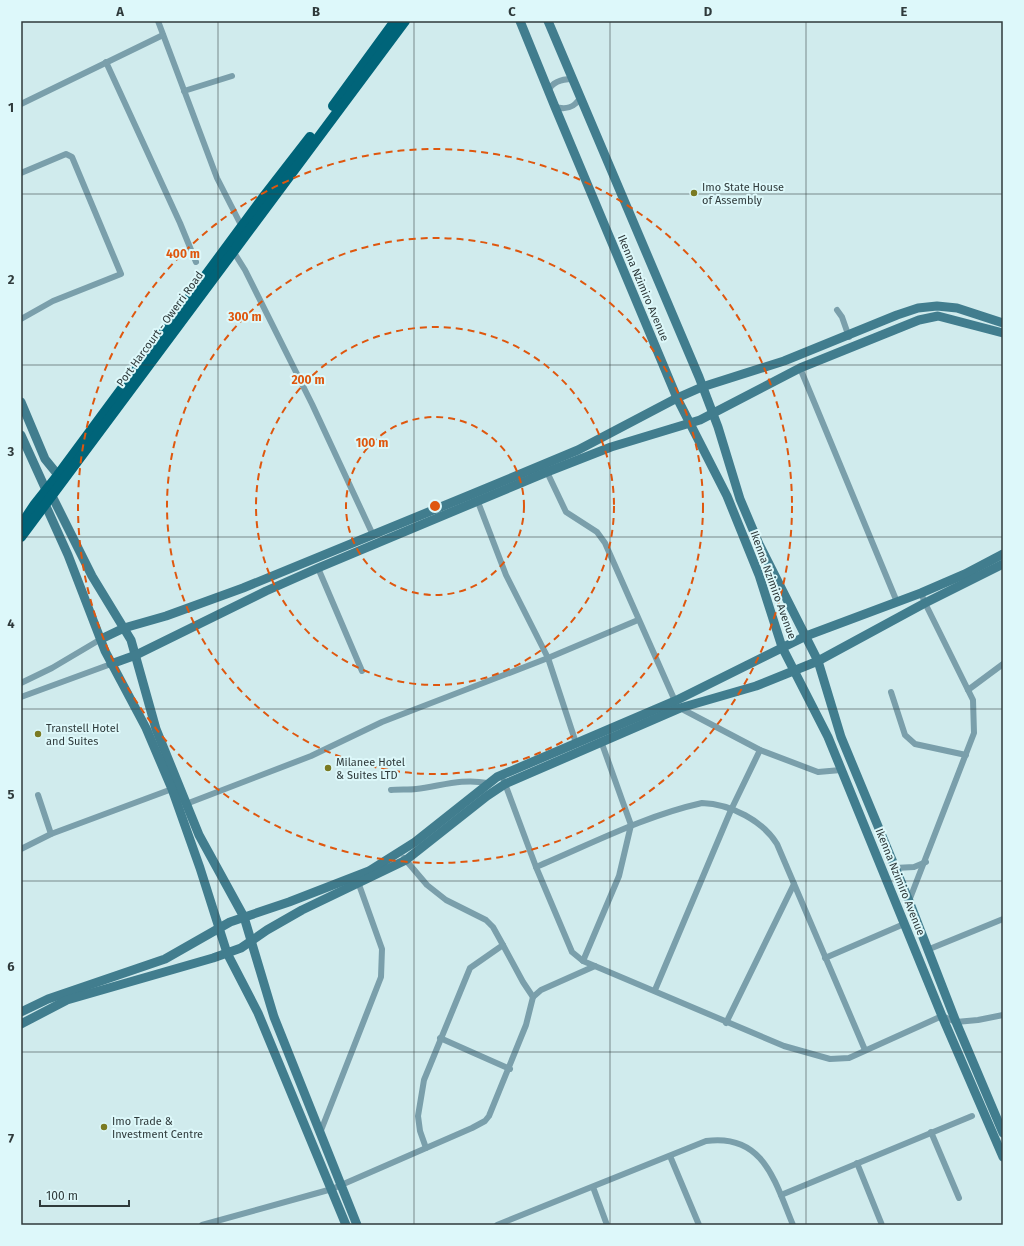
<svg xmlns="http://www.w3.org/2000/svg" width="1024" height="1246" font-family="'Fira Sans',sans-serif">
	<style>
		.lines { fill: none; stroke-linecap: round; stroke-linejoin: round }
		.street { stroke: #7a9fab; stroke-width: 6 }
		.secondary { stroke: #417d8e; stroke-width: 9 }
		.primary { stroke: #006479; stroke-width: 10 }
		.grid { fill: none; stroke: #2f3a3b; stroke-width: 1; stroke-opacity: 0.55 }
		.ring { fill: none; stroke: #df570e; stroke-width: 2; stroke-dasharray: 7 5 }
		.poi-dot { fill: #7a7a22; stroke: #ddf8fa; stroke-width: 1.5 }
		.labels { text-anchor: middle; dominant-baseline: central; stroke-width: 4; stroke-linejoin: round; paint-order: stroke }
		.poi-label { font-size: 11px; fill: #2f3a3b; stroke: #ddf8fa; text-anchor: start }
		.street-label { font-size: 11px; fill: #2f3a3b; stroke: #ddf8fa }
		.centre { fill: #df570e; stroke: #ddf8fa; stroke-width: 2 }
		.ring-label { font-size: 12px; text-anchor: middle; font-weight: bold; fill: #df570e; stroke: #ddf8fa; stroke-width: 4; stroke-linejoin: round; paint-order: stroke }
		.neatline { fill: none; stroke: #2f3a3b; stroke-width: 1.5 }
		.grid-label { font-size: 13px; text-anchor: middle; font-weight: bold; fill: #2f3a3b }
	</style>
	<rect width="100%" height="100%" fill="#d0ebed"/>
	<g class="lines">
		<g class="street">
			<path d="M158,21L217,178L242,227"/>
			<path d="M106,62L180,223L196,262"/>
			<path d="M184,91L232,76"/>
			<path d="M548,91C553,81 562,79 572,79"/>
			<path d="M21,104L163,35"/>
			<path d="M555,107C566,110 574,108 580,98"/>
			<path d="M21,173L66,154L72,157L121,274L53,301L21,319"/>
			<path d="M233,251L245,270L312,404L373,535"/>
			<path d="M837,310L842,317L849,337"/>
			<path d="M800,368L897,602"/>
			<path d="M547,472L566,512L597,532L605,543L675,701"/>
			<path d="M478,502L506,575L548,658L576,743"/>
			<path d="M318,568L362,671"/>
			<path d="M21,683L52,668L101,639"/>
			<path d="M968,690L1003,664"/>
			<path d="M891,692L905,735L915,744L966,755"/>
			<path d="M21,697L111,664"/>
			<path d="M680,708L760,750L818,772L841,770"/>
			<path d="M504,781L536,867L572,952L583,961L784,1046L830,1059L849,1058L942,1016L956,1022L978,1020L1003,1015"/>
			<path d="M391,790C399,789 408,790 416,789C441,786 462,778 487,783"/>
			<path d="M38,795L51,834"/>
			<path d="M186,804L311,756L382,722L548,658L638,620"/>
			<path d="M21,849L51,834L172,789"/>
			<path d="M404,858L427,885L446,900L486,920L493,927L503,945"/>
			<path d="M536,867C591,844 644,816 702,803C731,804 763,821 777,844L865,1050"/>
			<path d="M895,868L914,867L926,862"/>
			<path d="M909,901L974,733L973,700L925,603L921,593"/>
			<path d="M927,950L1003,919"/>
			<path d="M825,958L904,924"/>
			<path d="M583,961L619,876L631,825L601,741"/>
			<path d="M655,990L731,810L760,750"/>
			<path d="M726,1023L794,884"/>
			<path d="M440,1038L510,1069"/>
			<path d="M931,1132L959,1198"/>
			<path d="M320,1133L381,977L382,949L357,879"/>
			<path d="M426,1148L420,1131L418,1116L424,1080L470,968L503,945L523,982L533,997"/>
			<path d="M670,1156L699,1225"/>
			<path d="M857,1163L882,1225"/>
			<path d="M593,1187L607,1225"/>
			<path d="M781,1195L972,1116"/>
			<path d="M202,1225L332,1189L472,1128L485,1121L489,1116L526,1025L533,997L541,990L595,966"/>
			<path d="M497,1225L706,1141C764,1133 775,1182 793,1225"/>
		</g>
		<g class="secondary">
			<path d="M520,21L555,107L677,398L727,496L759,575L782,647L828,737L942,1016L1003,1157"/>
			<path d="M548,21L699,377L718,427L740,499L759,544L818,661L841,737L909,901L956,1022L1003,1133"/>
			<path d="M21,402L45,459L58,475"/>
			<path d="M21,435L46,490"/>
			<path d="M52,496L92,576L131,640L156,729L199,835L244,917L274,1017L357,1225"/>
			<path d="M45,504L68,555L105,651L146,728L172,789L200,868L227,953L258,1013L346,1225"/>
			<path d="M101,639L124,628L166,616L243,588L470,495L578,450L677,398L702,387L784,361L897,315L918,308L937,306L957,308L1003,323"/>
			<path d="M111,664L136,655L266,591L318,568L547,472L611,447L700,420L800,368L919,320L938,316L1003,333"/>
			<path d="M21,1012L48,999L165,959L230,922L289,902L369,871L415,842L497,777L675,701L806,636L921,593L965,574L1003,554"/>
			<path d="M21,1024L67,1000L213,958L241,948L267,930L302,910L406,860L487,796L505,784L680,708L756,686L818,661L925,603L1003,564"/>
		</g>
		<g class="primary">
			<path d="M333,106L395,21"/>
			<path d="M21,525L35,504L58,475L265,195L310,137"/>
			<path d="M21,537L405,21"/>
		</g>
	</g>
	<path class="grid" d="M218,21V1225M414,21V1225M610,21V1225M806,21V1225M21,194H1003M21,365H1003M21,537H1003M21,709H1003M21,881H1003M21,1052H1003"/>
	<g class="ring">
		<circle cx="435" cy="506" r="89"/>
		<circle cx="435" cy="506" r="179"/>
		<circle cx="435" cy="506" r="268"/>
		<circle cx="435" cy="506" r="357"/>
	</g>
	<g class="poi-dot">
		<circle cx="694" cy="193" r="4"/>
		<circle cx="38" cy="734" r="4"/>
		<circle cx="328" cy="768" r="4"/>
		<circle cx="104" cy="1127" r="4"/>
	</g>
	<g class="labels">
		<g class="poi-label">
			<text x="702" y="187">Imo State House<tspan x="702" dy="13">of Assembly</tspan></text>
			<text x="46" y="728">Transtell Hotel<tspan x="46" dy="13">and Suites</tspan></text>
			<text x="336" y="762">Milanee Hotel<tspan x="336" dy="13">&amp; Suites LTD</tspan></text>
			<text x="112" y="1121">Imo Trade &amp;<tspan x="112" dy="13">Investment Centre</tspan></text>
		</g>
		<g class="street-label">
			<text transform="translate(643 288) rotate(67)">Ikenna Nzimiro Avenue</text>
			<text transform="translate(160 329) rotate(-54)">Port Harcourt - Owerri Road</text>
			<text transform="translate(773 585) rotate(70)">Ikenna Nzimiro Avenue</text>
			<text transform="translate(900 882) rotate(68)">Ikenna Nzimiro Avenue</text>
		</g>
	</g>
	<circle cx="435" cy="506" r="6" class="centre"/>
	<g class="ring-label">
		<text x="183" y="258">400 m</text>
		<text x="245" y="321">300 m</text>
		<text x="308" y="384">200 m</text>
		<text x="372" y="447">100 m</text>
	</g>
	<rect width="1024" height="1246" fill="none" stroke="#ddf8fa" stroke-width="44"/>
	<path d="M40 1200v6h89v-6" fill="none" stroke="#2f3a3b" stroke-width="2"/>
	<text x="46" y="1200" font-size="12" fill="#2f3a3b" stroke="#ddf8fa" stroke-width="3" paint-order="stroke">100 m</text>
	<rect x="22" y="22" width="980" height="1202" class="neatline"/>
	<g class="grid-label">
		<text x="120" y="16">A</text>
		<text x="316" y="16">B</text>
		<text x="512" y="16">C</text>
		<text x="708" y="16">D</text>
		<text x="904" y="16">E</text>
		<text x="11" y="112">1</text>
		<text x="11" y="284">2</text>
		<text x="11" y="456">3</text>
		<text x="11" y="628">4</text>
		<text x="11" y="799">5</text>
		<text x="11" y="971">6</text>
		<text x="11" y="1143">7</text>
	</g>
</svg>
